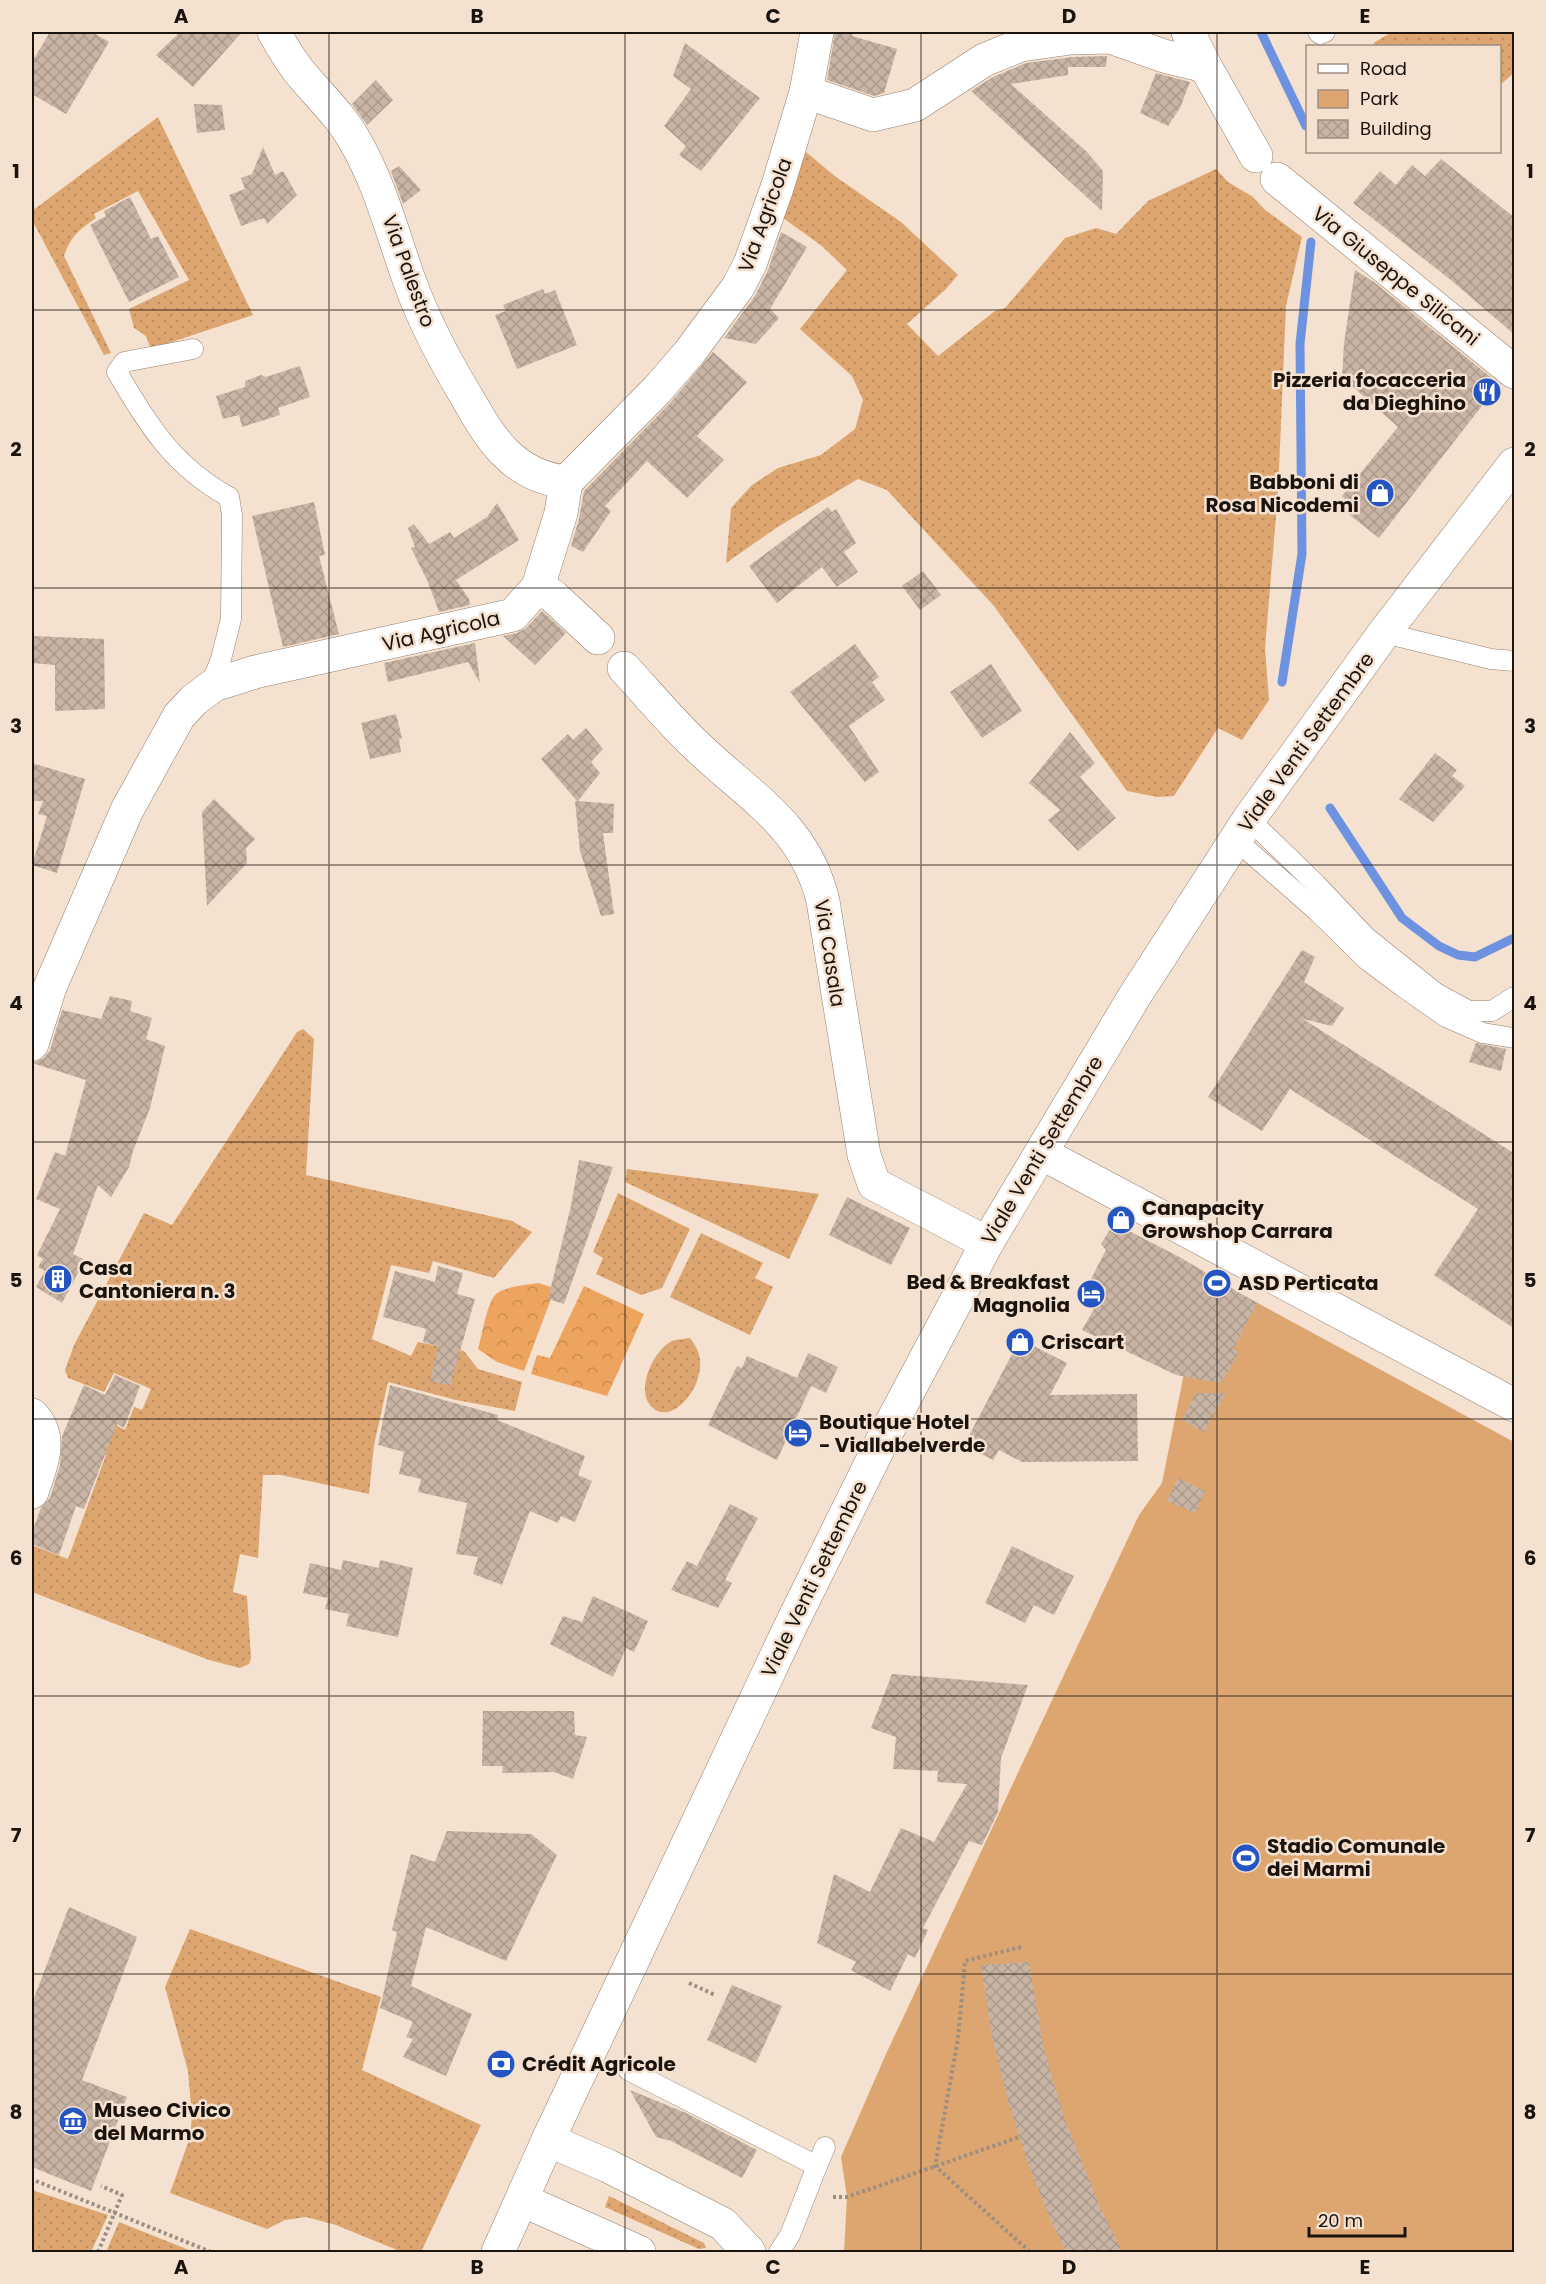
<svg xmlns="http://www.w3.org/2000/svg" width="1546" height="2284" font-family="Poppins,sans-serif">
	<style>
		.grass { fill: url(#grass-dots) }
		.forest { fill: url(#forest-crowns) }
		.green { fill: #dda570 }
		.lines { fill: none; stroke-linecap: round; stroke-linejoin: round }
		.stream { stroke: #6d93e0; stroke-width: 9 }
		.building { fill: url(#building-cross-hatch) }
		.service-casing { stroke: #917f6f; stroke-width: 21 }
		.minor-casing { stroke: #917f6f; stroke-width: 34 }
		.tertiary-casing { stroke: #917f6f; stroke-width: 34 }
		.secondary-casing { stroke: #917f6f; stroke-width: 34 }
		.path { stroke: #9d8e81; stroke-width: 4; stroke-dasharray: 3 3; stroke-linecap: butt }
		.service { stroke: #fff; stroke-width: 20 }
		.minor { stroke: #fff; stroke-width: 33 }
		.tertiary { stroke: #fff; stroke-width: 33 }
		.secondary { stroke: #fff; stroke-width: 33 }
		.grid { fill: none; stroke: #1b140e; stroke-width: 1.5; stroke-opacity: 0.55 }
		.labels { text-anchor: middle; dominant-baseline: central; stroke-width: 5; stroke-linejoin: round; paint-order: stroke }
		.street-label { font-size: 20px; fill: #1b140e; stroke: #f5e1cf }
		.poi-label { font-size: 20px; font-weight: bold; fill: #1b140e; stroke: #f5e1cf; text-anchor: start }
		.neatline { fill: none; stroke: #1b140e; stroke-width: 2 }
		.grid-label { font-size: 20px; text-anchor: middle; font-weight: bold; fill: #1b140e }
	</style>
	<defs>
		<pattern id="grass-dots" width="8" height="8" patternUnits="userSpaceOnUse" patternTransform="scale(1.5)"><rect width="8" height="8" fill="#dda570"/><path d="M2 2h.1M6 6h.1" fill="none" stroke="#bd8d60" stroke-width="1.8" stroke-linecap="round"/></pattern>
		<pattern id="forest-crowns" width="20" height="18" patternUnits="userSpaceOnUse" patternTransform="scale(1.5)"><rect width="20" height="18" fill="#eca45e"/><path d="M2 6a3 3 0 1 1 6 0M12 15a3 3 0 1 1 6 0" fill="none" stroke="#ca8c50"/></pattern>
		<pattern id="building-cross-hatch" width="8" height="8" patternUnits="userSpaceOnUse" patternTransform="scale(1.5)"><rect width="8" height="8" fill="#c8b4a4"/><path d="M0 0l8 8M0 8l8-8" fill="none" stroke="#ab9a8c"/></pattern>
	</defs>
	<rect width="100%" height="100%" fill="#f5e1cf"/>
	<g class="grass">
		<path d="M1392,32H1514V73L1500,85V46H1372L1375,42Z"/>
		<path d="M158,117L253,315L151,349L146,336L134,328L129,309L189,280L138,191L94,214L96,218C79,230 71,236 64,256L111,353L104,355L32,220V211Z"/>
		<path d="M806,152L836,177L901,222L958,275L945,290L907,324L938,356L995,311L1005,308L1065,238L1096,228L1116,234L1148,201L1216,169L1228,182L1253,197L1264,209L1302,237L1286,306L1278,492L1265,648L1269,700L1242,740L1218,728L1174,796L1157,797L1127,791L994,606L887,490L858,479L776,528L726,563L731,508L752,485L778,468L821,455L855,429L863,400L852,376L800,329L847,270L822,246L783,218Z"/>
		<path d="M303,1029L314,1039L306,1175L512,1221L532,1232L494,1278L433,1261L429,1273L391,1265L372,1339L411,1356L418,1342L464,1351L478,1369L522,1382L515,1411L456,1400L388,1382L374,1445L369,1494L281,1475H263L258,1558L240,1554L233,1592L247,1596L251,1658L249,1664L240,1668L209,1660L32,1592V1545L68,1559L106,1455L62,1436L96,1414L125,1430L134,1407L142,1410L151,1389L114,1373L104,1392L68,1378L65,1370L74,1345L144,1213L172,1225L297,1032Z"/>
		<path d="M627,1169L819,1194L789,1259L625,1182Z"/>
		<path d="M618,1193L690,1229L662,1288L641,1295L596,1274L603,1258L593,1252Z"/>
		<path d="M701,1233L763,1263L755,1278L773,1287L750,1335L670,1297Z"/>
		<path d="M690,1338C701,1352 703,1364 697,1381C692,1397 668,1426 650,1405C636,1387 654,1350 672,1341C678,1339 684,1339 690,1338Z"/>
		<path d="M190,1929L381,1997L362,2070L481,2125L421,2252H402L336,2225L306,2217L285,2220L267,2229L170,2193L190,2137L192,2117L188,2071L165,1987Z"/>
		<path d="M32,2190L108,2215L91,2252H32Z"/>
		<path d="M609,2196L704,2243L706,2248L699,2249L605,2207Z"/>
		<path d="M119,2222L194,2252H106Z"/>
	</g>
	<g class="forest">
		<path d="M538,1283L555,1288L524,1371L497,1362L478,1349C482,1336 487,1302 496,1294C506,1286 526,1285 538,1283Z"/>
		<path d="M584,1286L644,1314L607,1396L531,1374L537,1355L550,1358Z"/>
	</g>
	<path class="green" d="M1204,1274L1514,1442V2252H844L847,2197L841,2157L886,2054L1139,1515L1162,1483Z"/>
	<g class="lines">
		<g class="stream">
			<path d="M1261,32L1306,126"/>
			<path d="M1282,682L1302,554L1300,344L1311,242"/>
			<path d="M1330,808L1402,918L1439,946L1458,955L1475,957L1514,938"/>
		</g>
	</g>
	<g class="building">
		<path d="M50,32H92L109,42L66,114L32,94V62Z"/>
		<path d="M180,32H242L193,87L156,55Z"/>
		<path d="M835,32H853L852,36L897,49L884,93L874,96L827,80Z"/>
		<path d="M685,43L760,98L701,171L679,155L686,146L664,126L691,89L673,76Z"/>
		<path d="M1107,56L1106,67H1068V75L1011,84L1087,152L1103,171L1102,211L971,91L993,77L1026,63L1073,57Z"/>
		<path d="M1156,73L1190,82L1180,108L1168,126L1140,113Z"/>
		<path d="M376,80L393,100L367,125L352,104Z"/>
		<path d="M194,104L222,105L225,130L197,133Z"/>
		<path d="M263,147L275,175L283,171L297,195L267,224L264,218L241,226L229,195L245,189L241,178L252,174Z"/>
		<path d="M1441,159L1515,218V335L1452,281L1353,203L1380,171L1396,185L1412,165L1425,176Z"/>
		<path d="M399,166L421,190L403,204L391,171Z"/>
		<path d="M130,197L151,239L158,236L179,277L129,302L90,225L106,216L104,211Z"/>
		<path d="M781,232L807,247L770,309L779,318L756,344L724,338L755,296L768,270Z"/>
		<path d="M1355,270L1374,282L1499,384L1379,538L1342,509L1348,503L1342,496L1398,427L1342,377L1344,343Z"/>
		<path d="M543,289L545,294L555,290L577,345L517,369L495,315L506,311L503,305Z"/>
		<path d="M713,352L747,382L697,436L724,460L687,498L647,461L605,506L611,511L583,552L571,546L579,519L584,491L670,403Z"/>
		<path d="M300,366L310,397L278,408L280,415L242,427L239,415L223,419L216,396L245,387V381L261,375L266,377Z"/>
		<path d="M314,502L325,555L319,556L339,634L283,647L252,516Z"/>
		<path d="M497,503L519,540L456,580L469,599L470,605L439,612L428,582L411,548L415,547L408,528L414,524L429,544L450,532L454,538L487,517Z"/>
		<path d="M828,507L832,512L836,509L856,543L844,552L858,572L837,587L822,567L777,603L749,566Z"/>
		<path d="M923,571L941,595L920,610L902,586Z"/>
		<path d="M542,611L566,633L535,665L503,636L517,633L526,628Z"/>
		<path d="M32,636L104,639L105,709L55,711V665L32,663Z"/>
		<path d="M475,643L480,683L468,662L388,682L384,663Z"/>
		<path d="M855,644L879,677L872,682L885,700L849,726L879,772L865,782L790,692Z"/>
		<path d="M991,664L1022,711L982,738L950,692Z"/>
		<path d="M396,714L402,738L399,739L401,752L370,759L361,723Z"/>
		<path d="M586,728L603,749L591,762L600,773L578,801L614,804L613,833H603L614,914L601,916L580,851L575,801H577L541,759L568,734L573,740Z"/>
		<path d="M1070,732L1095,763L1080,777L1116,818L1078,851L1048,820L1060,810L1029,783Z"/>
		<path d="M1435,753L1457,770L1452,776L1465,786L1433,822L1399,799Z"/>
		<path d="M32,763L85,779L57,873L32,865L47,816L38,814L43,801H32Z"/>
		<path d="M214,799L255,839L246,848L247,863L207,906L202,812Z"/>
		<path d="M1302,950L1315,957L1304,982L1344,1008L1332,1026L1303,1019L1515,1154V1329L1434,1275L1478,1209L1290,1089L1262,1131L1208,1097Z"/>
		<path d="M110,996L132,1001L130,1011L152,1018L146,1039L165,1046L150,1108L133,1151L129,1167L111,1197L98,1185L73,1254L85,1260L62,1303L36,1287L45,1271L38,1267L43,1259L37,1255L60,1209L36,1199L55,1152L65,1156L86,1080L32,1063L44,1058L50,1050L62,1010L101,1019Z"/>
		<path d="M1476,1043L1506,1049L1501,1071L1469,1062Z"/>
		<path d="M579,1160L613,1167L564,1304L548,1299L571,1206Z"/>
		<path d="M847,1197L910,1228L891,1265L829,1235Z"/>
		<path d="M1114,1223L1183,1259L1257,1303L1233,1349L1239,1352L1221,1383L1176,1375L1082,1330L1106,1288L1091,1279L1106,1250L1101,1244Z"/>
		<path d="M438,1266L463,1273L457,1294L475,1299L450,1386L430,1381L438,1346L423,1342L426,1329L383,1317L395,1271L435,1282Z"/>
		<path d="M1020,1339L1067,1363L1050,1395L1137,1394L1138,1461L1022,1462L999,1450L993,1460L964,1445Z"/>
		<path d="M808,1353L838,1367L826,1393L811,1386L777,1460L708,1425L737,1366L742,1368L747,1356L797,1378Z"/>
		<path d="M115,1375L140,1386L124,1428L117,1424L84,1509L76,1506L59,1555L32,1544V1532L41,1508L50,1498L60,1465L62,1436L84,1385L105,1395Z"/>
		<path d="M390,1385L498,1415L497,1420L585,1456L578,1475L592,1481L575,1522L561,1516L558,1523L530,1511L502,1585L473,1574L478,1557L456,1554L467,1503L418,1492L421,1479L399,1474L404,1452L378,1445Z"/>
		<path d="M1196,1393H1226L1204,1432L1182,1420Z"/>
		<path d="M1178,1478L1205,1491L1195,1513L1167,1501Z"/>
		<path d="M730,1504L758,1518L725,1580L732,1583L718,1608L671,1590L687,1561L697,1566Z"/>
		<path d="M1012,1546L1074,1576L1054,1615L1034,1605L1025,1623L985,1603Z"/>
		<path d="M343,1560L379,1568L380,1560L413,1568L398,1637L346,1626L349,1614L325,1609L328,1598L303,1593L310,1563L341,1570Z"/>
		<path d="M593,1596L648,1621L634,1652L626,1648L613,1677L550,1644L563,1616L582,1622Z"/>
		<path d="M892,1674L1028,1685L1001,1758L998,1812L982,1845L969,1841L923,1928L928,1930L915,1958L908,1954L890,1991L851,1970L856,1962L817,1943L834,1874L870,1892L901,1828L934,1842L967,1784L937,1782L938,1771L893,1769L896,1737L871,1728Z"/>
		<path d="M483,1711H574L575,1735L587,1737L573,1779L554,1772L502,1773L503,1766H482Z"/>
		<path d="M447,1831L531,1834L557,1855L506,1961L426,1927L411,1986L472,2014L446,2076L403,2057L413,2039L406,2037L413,2022L380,2008L397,1932L392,1930L411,1854L435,1862Z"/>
		<path d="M69,1907L137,1937L82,2080L127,2097L91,2191L32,2167V2003Z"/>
		<path d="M1029,1962L1044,2050L1064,2117L1100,2207L1123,2253H1067L1049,2216L1028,2163L1008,2101L992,2037L981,1965Z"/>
		<path d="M732,1985L782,2006L756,2063L707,2040Z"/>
		<path d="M630,2090L686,2113L757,2150L742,2178L671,2141L656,2137Z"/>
	</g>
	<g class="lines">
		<g class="service-casing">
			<g id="service">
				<path d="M1318,32L1320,34L1325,32"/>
				<path d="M193,349L124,362L117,372C149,426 173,466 229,497L232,515L231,619L221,659L209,689"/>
				<path d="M1384,633L1491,659L1514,661"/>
				<path d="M1249,819L1316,884L1366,937L1436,993L1469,1011H1492L1514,997"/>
				<path d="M1236,840L1317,911L1367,960L1403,987L1446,1017L1483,1033L1514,1038"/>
				<path d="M628,2070L817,2166L790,2235L779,2252"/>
				<path d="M817,2166L825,2147"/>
			</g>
		</g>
		<g class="minor-casing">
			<g id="minor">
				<path d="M274,32C281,45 289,58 298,70C317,94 340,114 355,141C381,186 393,236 411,285C425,323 444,359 465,394C490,438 512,476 566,482"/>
				<path d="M806,92L873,115L915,105L984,60L1021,45L1071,38L1110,37L1164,56L1205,66"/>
				<path d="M538,587L553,596L598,638"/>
				<path d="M624,668C649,695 672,723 699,748C751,798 805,826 823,901L864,1155L874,1184L987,1243"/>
				<path d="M32,1044L50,987L127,810L179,716L194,700L214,685L255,672L513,615L538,587L561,513L566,482L657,390L689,353L738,287L750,264L778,185L806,92L817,32"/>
				<path d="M1041,1153L1514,1405"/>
				<path d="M32,1415C54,1438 41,1465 32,1492"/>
				<path d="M548,2140L608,2166L723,2224L749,2252"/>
				<path d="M522,2200L639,2252"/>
			</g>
		</g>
		<g class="tertiary-casing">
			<g id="tertiary">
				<path d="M1188,32L1205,66L1256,156"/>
				<path d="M1277,179L1514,372"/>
			</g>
		</g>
		<g class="secondary-casing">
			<path id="secondary" d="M498,2252L548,2140L791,1625L882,1441L987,1243L1134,997L1249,819L1384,633L1514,464"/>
		</g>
		<g class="path">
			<path d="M1211,1292L1216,1282"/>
			<path d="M1021,1947L965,1961L958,2039L935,2166L1030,2252"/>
			<path d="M689,1983L715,1995"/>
			<path d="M36,2181L211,2252"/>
			<path d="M833,2197H847L1019,2137"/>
			<path d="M98,2252L122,2195L101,2186"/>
		</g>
		<use href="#service" class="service"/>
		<use href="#minor" class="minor"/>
		<use href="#tertiary" class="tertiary"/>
		<use href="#secondary" class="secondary"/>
	</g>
	<path class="grid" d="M329,32V2252M625,32V2252M921,32V2252M1217,32V2252M32,310H1514M32,588H1514M32,865H1514M32,1142H1514M32,1419H1514M32,1696H1514M32,1974H1514"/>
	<defs>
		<g id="restaurant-disc" transform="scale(1.5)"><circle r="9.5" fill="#2555c3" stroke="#f5e1cf"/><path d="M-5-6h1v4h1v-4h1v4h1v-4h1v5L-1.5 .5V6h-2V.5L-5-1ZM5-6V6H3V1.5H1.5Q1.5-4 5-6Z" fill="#fff"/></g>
		<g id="shop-disc" transform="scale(1.5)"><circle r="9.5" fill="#2555c3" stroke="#f5e1cf"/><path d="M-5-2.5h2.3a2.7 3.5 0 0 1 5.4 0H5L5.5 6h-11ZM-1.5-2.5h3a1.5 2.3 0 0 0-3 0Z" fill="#fff"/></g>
		<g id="building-disc" transform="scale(1.5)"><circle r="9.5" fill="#2555c3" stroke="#f5e1cf"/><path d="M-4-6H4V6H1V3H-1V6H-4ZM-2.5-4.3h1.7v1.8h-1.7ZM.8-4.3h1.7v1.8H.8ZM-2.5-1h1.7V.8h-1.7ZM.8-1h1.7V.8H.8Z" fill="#fff"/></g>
		<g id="stadium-disc" transform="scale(1.5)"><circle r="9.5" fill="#2555c3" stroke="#f5e1cf"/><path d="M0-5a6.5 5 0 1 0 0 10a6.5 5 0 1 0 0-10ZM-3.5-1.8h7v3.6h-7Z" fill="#fff"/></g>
		<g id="hotel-disc" transform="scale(1.5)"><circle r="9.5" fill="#2555c3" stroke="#f5e1cf"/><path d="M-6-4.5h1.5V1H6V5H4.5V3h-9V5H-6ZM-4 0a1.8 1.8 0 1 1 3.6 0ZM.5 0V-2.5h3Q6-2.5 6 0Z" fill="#fff"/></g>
		<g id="bank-disc" transform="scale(1.5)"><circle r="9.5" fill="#2555c3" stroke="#f5e1cf"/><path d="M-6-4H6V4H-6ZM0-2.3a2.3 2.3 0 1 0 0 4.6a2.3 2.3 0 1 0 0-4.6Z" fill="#fff"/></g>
		<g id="museum-disc" transform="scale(1.5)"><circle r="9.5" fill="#2555c3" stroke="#f5e1cf"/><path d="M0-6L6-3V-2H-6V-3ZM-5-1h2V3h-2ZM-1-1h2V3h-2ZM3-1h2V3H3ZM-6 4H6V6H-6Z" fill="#fff"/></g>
	</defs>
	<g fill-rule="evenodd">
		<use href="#restaurant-disc" x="1487" y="392"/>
		<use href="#shop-disc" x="1380" y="493"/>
		<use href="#shop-disc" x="1121" y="1220"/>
		<use href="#building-disc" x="58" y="1279"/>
		<use href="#stadium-disc" x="1217" y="1283"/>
		<use href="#hotel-disc" x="1091" y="1294"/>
		<use href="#shop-disc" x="1020" y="1342"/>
		<use href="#hotel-disc" x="798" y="1433"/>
		<use href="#stadium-disc" x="1246" y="1858"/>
		<use href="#bank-disc" x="501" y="2064"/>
		<use href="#museum-disc" x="73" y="2121"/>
	</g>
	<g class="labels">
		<g class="street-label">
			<text transform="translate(765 215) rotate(-70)">Via Agricola</text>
			<text transform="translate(409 271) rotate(70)">Via Palestro</text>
			<text transform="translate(1396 276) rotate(39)">Via Giuseppe Silicani</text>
			<text transform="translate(441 631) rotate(-13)">Via Agricola</text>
			<text transform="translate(1306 742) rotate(-54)">Viale Venti Settembre</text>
			<text transform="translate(830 953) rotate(81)">Via Casala</text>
			<text transform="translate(1042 1150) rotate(-59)">Viale Venti Settembre</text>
			<text transform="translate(814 1579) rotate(-64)">Viale Venti Settembre</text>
		</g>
		<g class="poi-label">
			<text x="1466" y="380" text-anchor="end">Pizzeria focacceria<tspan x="1466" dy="23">da Dieghino</tspan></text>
			<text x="1359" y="482" text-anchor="end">Babboni di<tspan x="1359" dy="23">Rosa Nicodemi</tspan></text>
			<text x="1142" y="1208">Canapacity<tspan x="1142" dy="23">Growshop Carrara</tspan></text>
			<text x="79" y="1268">Casa<tspan x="79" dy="23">Cantoniera n. 3</tspan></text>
			<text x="1070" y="1282" text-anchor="end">Bed &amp; Breakfast<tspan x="1070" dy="23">Magnolia</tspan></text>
			<text x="1238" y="1283">ASD Perticata</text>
			<text x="1041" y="1342">Criscart</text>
			<text x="819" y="1422">Boutique Hotel<tspan x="819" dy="23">- Viallabelverde</tspan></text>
			<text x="1267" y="1846">Stadio Comunale<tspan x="1267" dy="23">dei Marmi</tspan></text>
			<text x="522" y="2064">Crédit Agricole</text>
			<text x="94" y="2110">Museo Civico<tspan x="94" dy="23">del Marmo</tspan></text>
		</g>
	</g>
	<rect width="1546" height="2284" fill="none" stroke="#f5e1cf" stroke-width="66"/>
	<rect x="1306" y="45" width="195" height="108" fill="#f5e1cf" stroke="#9e8f82" stroke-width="1.5"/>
	<rect x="1318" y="64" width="30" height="9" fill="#ffffff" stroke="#9e8f82" stroke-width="1.5"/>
	<text x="1360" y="75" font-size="18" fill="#1b140e">Road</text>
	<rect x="1318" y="90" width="30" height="18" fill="#dda570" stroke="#9e8f82" stroke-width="1.5"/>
	<text x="1360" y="105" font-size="18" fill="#1b140e">Park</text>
	<rect x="1318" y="120" width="30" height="18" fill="url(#building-cross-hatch)" stroke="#9e8f82" stroke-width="1.5"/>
	<text x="1360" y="135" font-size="18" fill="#1b140e">Building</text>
	<path d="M1309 2227v9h96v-9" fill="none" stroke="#1b140e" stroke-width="3"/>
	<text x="1318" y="2227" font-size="18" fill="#1b140e" stroke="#f5e1cf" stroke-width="4.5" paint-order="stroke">20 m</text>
	<rect x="33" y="33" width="1480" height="2218" class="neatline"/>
	<g class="grid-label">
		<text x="181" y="23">A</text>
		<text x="477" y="23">B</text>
		<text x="773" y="23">C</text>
		<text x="1069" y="23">D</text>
		<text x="1365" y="23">E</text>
		<text x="16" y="178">1</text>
		<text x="1530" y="178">1</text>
		<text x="16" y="456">2</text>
		<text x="1530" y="456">2</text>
		<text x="16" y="733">3</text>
		<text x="1530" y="733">3</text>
		<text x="16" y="1010">4</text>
		<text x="1530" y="1010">4</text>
		<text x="16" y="1287">5</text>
		<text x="1530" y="1287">5</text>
		<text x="16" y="1565">6</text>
		<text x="1530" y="1565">6</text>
		<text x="16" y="1842">7</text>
		<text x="1530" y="1842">7</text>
		<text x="16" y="2119">8</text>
		<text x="1530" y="2119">8</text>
		<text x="181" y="2274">A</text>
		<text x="477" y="2274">B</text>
		<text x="773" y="2274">C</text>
		<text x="1069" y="2274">D</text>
		<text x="1365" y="2274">E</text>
	</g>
</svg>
